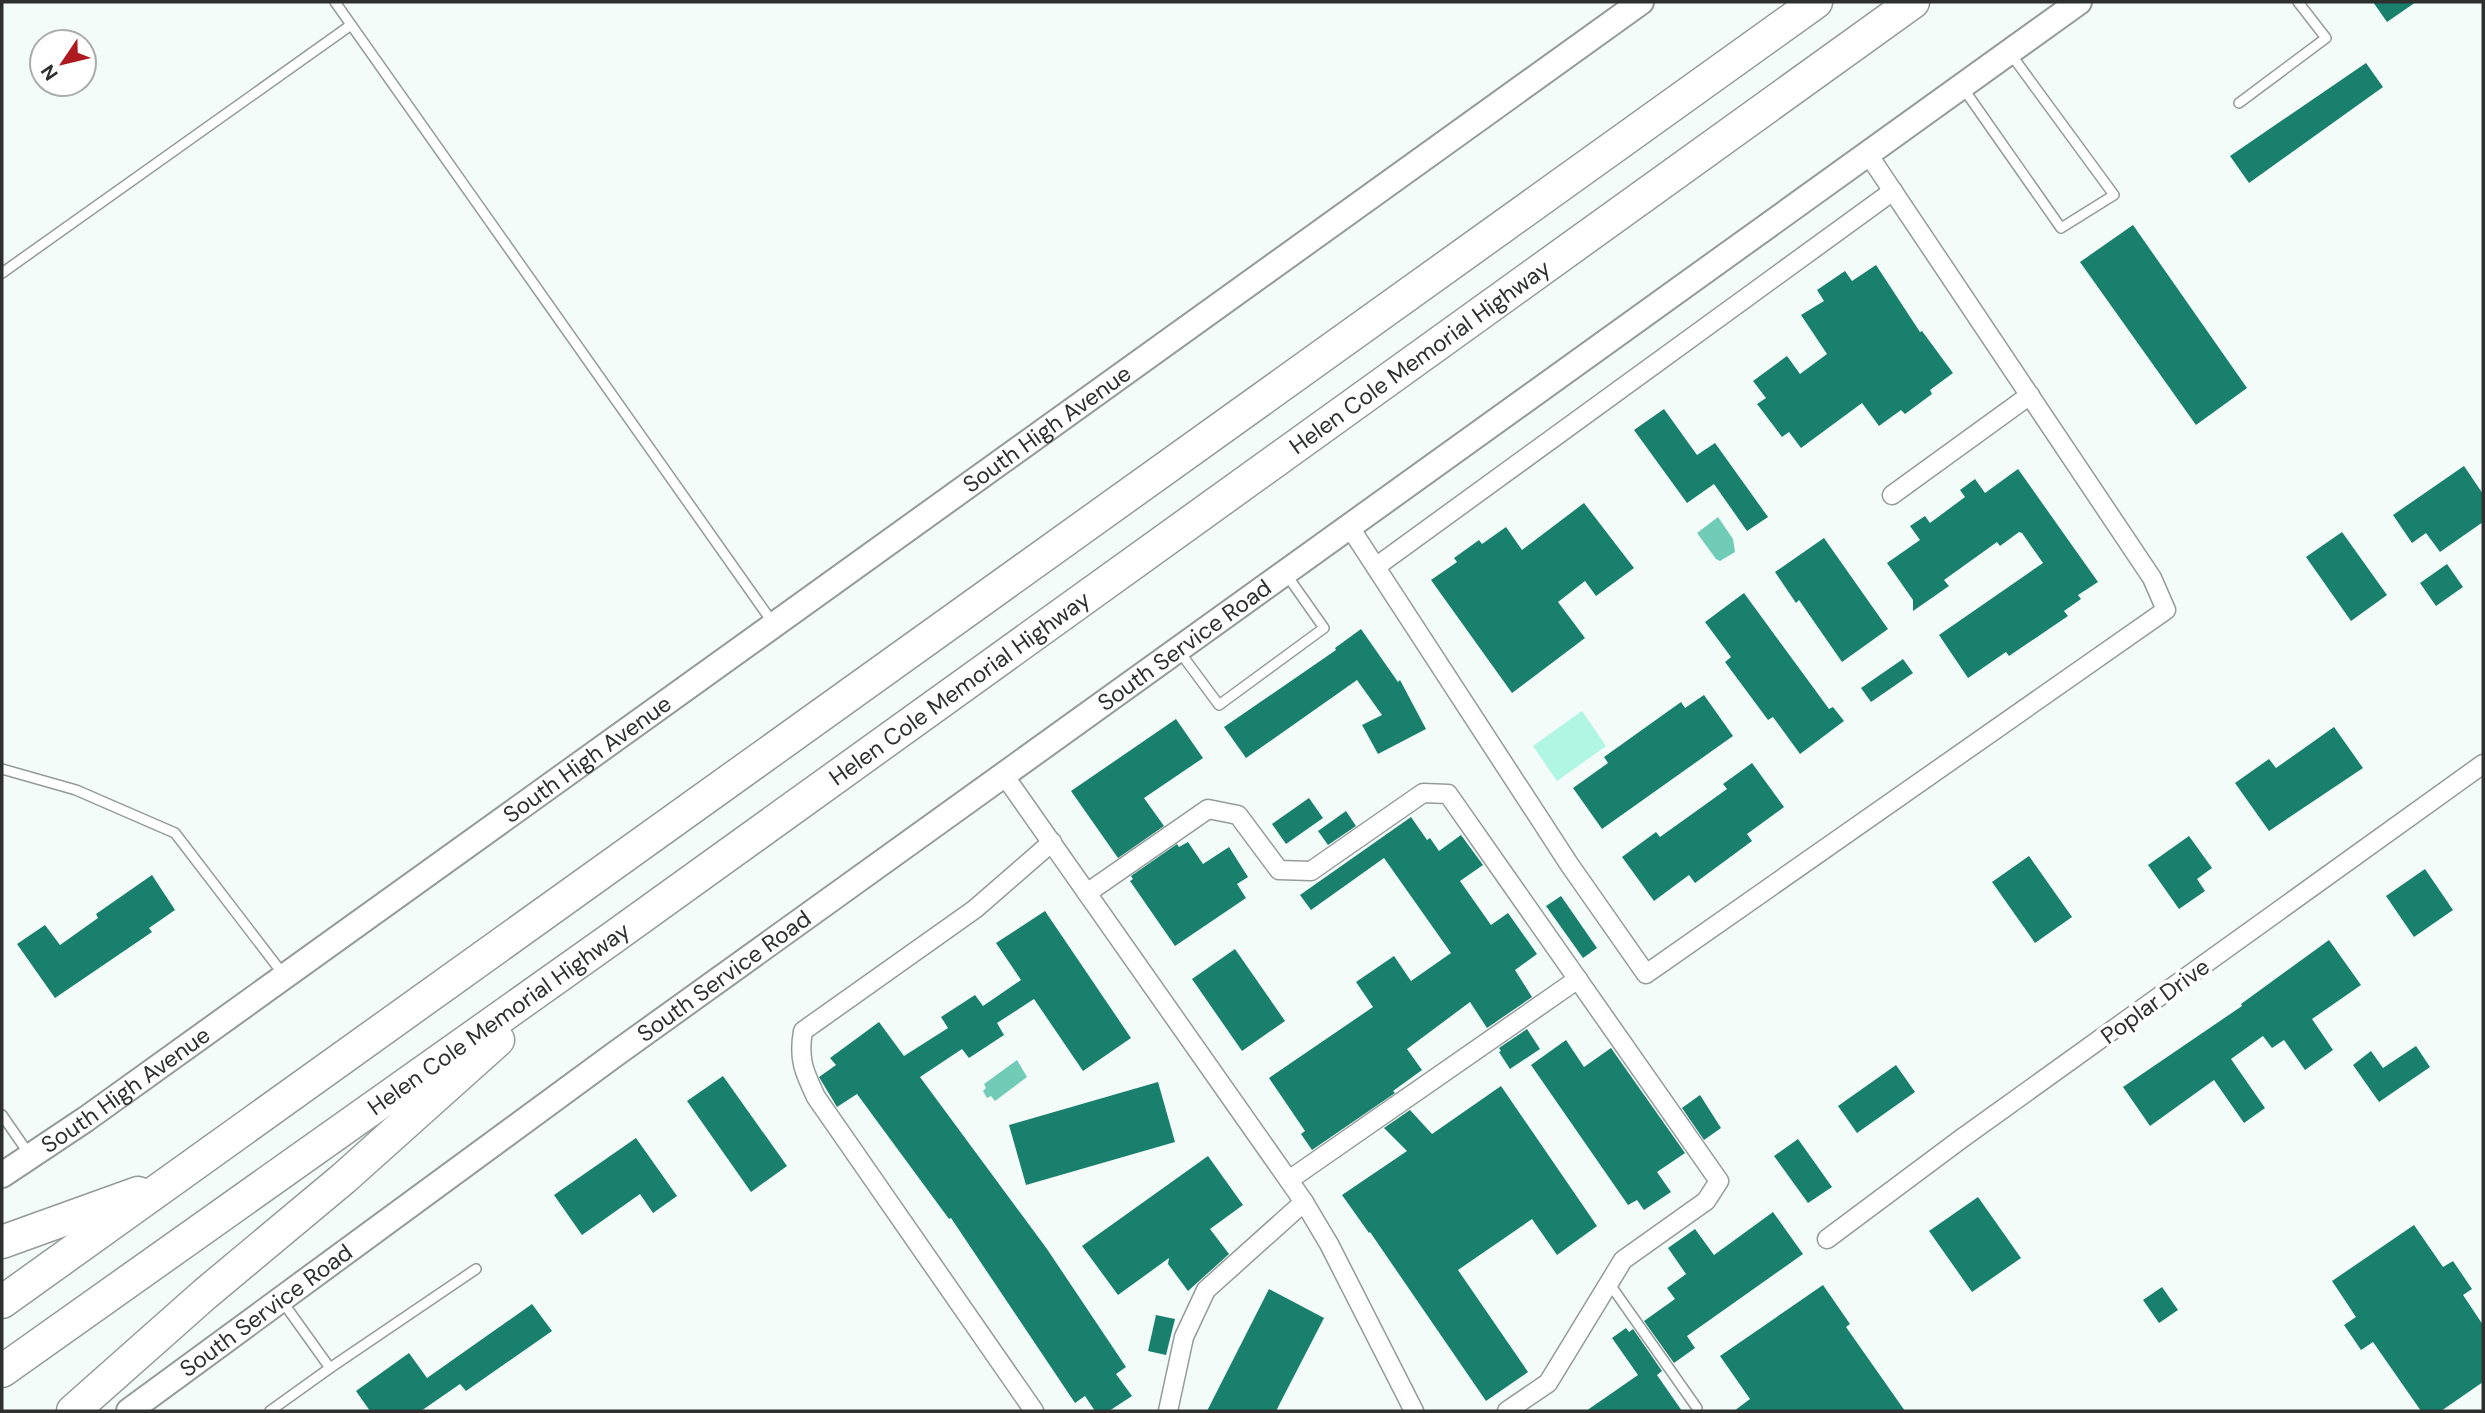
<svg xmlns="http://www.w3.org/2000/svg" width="2485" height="1413" font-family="'DM Sans',sans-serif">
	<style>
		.green { fill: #b0f6e3 }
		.water { fill: #70ccb6 }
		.building { fill: #19806d }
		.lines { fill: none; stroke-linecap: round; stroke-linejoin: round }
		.lane-casing { stroke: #949b99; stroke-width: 12 }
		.street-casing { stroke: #949b99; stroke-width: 21 }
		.secondary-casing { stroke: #949b99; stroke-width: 28 }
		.highway-casing { stroke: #949b99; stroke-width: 35 }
		.lane { stroke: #fff; stroke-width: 9 }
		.street { stroke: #fff; stroke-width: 18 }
		.secondary { stroke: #fff; stroke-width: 24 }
		.highway { stroke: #fff; stroke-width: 32 }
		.labels { text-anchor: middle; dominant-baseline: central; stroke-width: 7; stroke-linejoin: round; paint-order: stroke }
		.street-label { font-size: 23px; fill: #2d302f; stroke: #fff }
	</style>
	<rect width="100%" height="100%" fill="#f4fcf9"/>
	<path class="green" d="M1582,711L1606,746L1557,781L1533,746Z"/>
	<g class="water">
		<path d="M1718,517L1733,539L1735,552L1720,561L1716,559L1697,533Z"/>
		<path d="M1017,1060L1027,1077L995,1101L991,1096L987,1098L983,1091L986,1088L984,1084Z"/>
	</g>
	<g class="building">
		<path d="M2373,2H2416L2387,22Z"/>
		<path d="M2366,63L2383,87L2249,183L2230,156Z"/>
		<path d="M2133,225L2247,388L2196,425L2080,262Z"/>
		<path d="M1876,265L1920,332L1922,331L1953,373L1930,390L1932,394L1905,414L1901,410L1879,426L1862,403L1801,448L1789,432L1782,437L1757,404L1766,398L1753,381L1787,356L1800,374L1827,354L1801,315L1824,301L1817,290L1845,271L1852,281Z"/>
		<path d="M1664,409L1697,455L1715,443L1768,517L1747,531L1714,484L1687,503L1634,430Z"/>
		<path d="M2464,466L2483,494V522L2440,552L2426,533L2412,543L2393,515Z"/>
		<path d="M2018,469L2098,582L2078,595L2081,599L2064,611L2068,616L2009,656L2006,652L1968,678L1939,635L2043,563L2022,533L2019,532L2000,546L1997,542L1944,580L1949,586L1913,611V600L1887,563L1920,540L1910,526L1925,516L1930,523L1965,497L1960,490L1975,479L1985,493Z"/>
		<path d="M1584,503L1634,568L1596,596L1585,581L1558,602L1585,638L1512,693L1431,580L1457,562L1454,558L1479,540L1482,544L1506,527L1522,550Z"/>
		<path d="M2342,532L2387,595L2351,621L2306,557Z"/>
		<path d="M1824,538L1888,629L1842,662L1799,600L1796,603L1775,572Z"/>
		<path d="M2447,564L2463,587L2436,606L2420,583Z"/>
		<path d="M1744,593L1829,709L1833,707L1844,721L1800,754L1773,717L1768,720L1725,662L1731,657L1705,622Z"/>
		<path d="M1361,629L1398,682L1400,680L1426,729L1378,754L1362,725L1382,715L1357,680L1246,758L1224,727L1336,650L1335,648Z"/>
		<path d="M1903,659L1913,673L1871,702L1861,688Z"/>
		<path d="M1704,695L1733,736L1602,829L1573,788L1608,763L1604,757L1681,702L1685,708Z"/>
		<path d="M1176,719L1203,758L1144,798L1164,826L1118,858L1071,791Z"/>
		<path d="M2334,727L2363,768L2269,831L2235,783L2269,759L2276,768Z"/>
		<path d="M1752,763L1784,807L1747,834L1752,841L1695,883L1689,875L1654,901L1622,857L1656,832L1660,837L1727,789L1723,784Z"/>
		<path d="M1309,798L1323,818L1286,844L1272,824Z"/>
		<path d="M1346,811L1356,826L1328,845L1318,831Z"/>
		<path d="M1411,817L1427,840L1430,838L1439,851L1461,835L1483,865L1460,881L1491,925L1508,913L1537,954L1515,970L1532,997L1487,1028L1470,1002L1407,1049L1422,1070L1393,1091L1395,1093L1312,1150L1301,1134L1305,1131L1269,1078L1373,1007L1356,982L1394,956L1411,981L1451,953L1384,858L1311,910L1300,895Z"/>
		<path d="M2189,836L2212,868L2197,879L2205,891L2179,909L2148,865Z"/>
		<path d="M1188,842L1203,864L1229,847L1248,877L1237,884L1246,898L1175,946L1130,881L1133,879L1131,876L1177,844L1179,847Z"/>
		<path d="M2029,856L2072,917L2035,943L1992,882Z"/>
		<path d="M2425,869L2453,910L2414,937L2386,896Z"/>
		<path d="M152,875L175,910L149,928L152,932L55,998L17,944L45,925L60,945L98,918L96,914Z"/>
		<path d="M1561,896L1597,948L1583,958L1546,906Z"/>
		<path d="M1045,911L1131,1038L1083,1071L1034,999L997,1023L1004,1035L969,1058L962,1049L920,1077L1047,1249L1126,1367L1116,1374L1132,1396L1109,1411H1095L1085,1396L1075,1403L951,1218L949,1219L857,1094L837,1107L819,1077L836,1065L830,1058L879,1022L904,1056L948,1028L941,1017L975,995L983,1006L1021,980L996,943Z"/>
		<path d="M2329,940L2361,985L2312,1019L2333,1050L2305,1070L2284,1040L2272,1048L2263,1036L2231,1059L2265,1108L2244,1123L2214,1080L2150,1126L2123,1087L2242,1006L2241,1004Z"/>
		<path d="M1235,949L1285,1021L1242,1051L1192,979Z"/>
		<path d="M1527,1029L1540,1049L1510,1069L1499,1052L1501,1051L1499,1048Z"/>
		<path d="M1566,1040L1584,1067L1611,1048L1685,1153L1657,1172L1671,1192L1644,1210L1637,1200L1628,1205L1531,1065Z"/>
		<path d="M2416,1046L2430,1067L2379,1102L2353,1065L2371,1051L2383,1068Z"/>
		<path d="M1896,1065L1915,1092L1857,1133L1838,1106Z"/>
		<path d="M723,1076L787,1166L751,1192L687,1101Z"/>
		<path d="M1158,1082L1175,1142L1026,1185L1009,1125Z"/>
		<path d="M1501,1086L1597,1226L1557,1255L1532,1219L1458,1270L1528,1372L1486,1401L1370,1232L1369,1233L1342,1195L1407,1151L1384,1128L1410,1110L1432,1134Z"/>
		<path d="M1700,1095L1721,1128L1704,1140L1682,1108Z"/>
		<path d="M636,1138L677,1196L653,1213L640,1194L582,1235L554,1195Z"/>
		<path d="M1798,1139L1832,1187L1808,1203L1774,1156Z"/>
		<path d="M1208,1156L1243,1205L1210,1229L1229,1254L1188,1291L1168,1264L1169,1258L1118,1295L1082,1246Z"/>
		<path d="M1978,1197L2021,1258L1972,1292L1929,1231Z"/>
		<path d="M1773,1212L1803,1254L1687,1336L1695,1348L1674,1363L1644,1321L1675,1299L1667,1288L1686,1274L1668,1248L1695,1229L1714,1255Z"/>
		<path d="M2414,1225L2443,1267L2453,1261L2472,1289L2463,1295L2483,1325V1382L2441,1411H2421L2373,1342L2361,1350L2344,1325L2356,1317L2332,1281Z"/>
		<path d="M1823,1285L1850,1324L1846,1327L1905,1411H1734L1750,1399L1720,1356Z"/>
		<path d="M2162,1287L2178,1310L2159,1323L2143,1300Z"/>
		<path d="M1269,1289L1324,1318L1276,1411H1207Z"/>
		<path d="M532,1304L552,1331L466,1391L460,1384L421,1411H370L356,1391L409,1353L427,1378Z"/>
		<path d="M1156,1315L1175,1319L1166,1355L1148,1351Z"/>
		<path d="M1626,1328L1629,1332L1633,1329L1662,1371L1657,1375L1682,1411H1586L1638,1375L1612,1338Z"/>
	</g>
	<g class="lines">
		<g class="lane-casing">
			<g id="lane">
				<path d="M335,2L773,623"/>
				<path d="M1963,88L2061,228L2114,195L2010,53"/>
				<path d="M2239,103L2326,38L2298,2"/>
				<path d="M2,273L351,25"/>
				<path d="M1179,651L1219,705L1324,628L1286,574"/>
				<path d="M2,769L76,790L175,833L283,974"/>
				<path d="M2,1115L29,1154"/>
				<path d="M1609,1283L1697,1408"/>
				<path d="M282,1301L330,1368L476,1269"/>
				<path d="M270,1411L330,1368"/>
			</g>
		</g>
		<g class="street-casing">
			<g id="street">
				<path d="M1892,495L2030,395"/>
				<path d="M1349,526L1569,864L1646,974L2166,610L2152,578L1868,154"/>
				<path d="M1377,566L1893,191"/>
				<path d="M1004,775L1304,1202L1329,1244L1414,1411"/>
				<path d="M1087,893L1208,809L1238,815L1279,870L1311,871L1423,793L1448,794L1719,1181L1706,1201L1623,1260L1548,1383L1507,1411"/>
				<path d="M1289,1180L1578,979"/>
				<path d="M1827,1239L1961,1139L2483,764"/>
				<path d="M1034,1411L816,1097C804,1072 798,1059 803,1031L975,909L1052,842"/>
				<path d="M1168,1411L1184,1337L1206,1290L1304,1202"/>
			</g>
		</g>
		<g class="secondary-casing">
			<g id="secondary">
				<path id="s1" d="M2,1175L86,1119L1641,2"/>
				<path id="s2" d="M129,1411L614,1055L2079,2"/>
			</g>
		</g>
		<g class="highway-casing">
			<g id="highway">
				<path d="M2,1242L138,1193"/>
				<path d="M2,1302L1816,2"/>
				<path id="s3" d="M2,1371L611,939L1913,2"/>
				<path d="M73,1411L205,1294L344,1178L498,1040"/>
			</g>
		</g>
		<use href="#lane" class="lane"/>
		<use href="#street" class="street"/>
		<use href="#secondary" class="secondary"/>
		<use href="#highway" class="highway"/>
	</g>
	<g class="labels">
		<g class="street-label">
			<text stroke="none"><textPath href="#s3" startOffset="1743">Helen Cole Memorial Highway</textPath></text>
			<text stroke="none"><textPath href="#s1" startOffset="1284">South High Avenue</textPath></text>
			<text stroke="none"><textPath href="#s2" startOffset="1304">South Service Road</textPath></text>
			<text stroke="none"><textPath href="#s3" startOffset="1176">Helen Cole Memorial Highway</textPath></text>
			<text stroke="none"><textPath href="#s1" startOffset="718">South High Avenue</textPath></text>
			<text stroke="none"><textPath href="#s2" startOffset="737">South Service Road</textPath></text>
			<text transform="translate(2155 1001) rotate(-36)">Poplar Drive</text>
			<text stroke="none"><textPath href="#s3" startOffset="609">Helen Cole Memorial Highway</textPath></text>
			<text stroke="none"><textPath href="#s1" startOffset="150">South High Avenue</textPath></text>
			<text stroke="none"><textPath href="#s2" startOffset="170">South Service Road</textPath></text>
		</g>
	</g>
	<rect width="2485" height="1413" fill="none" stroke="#2d302f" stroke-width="7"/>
	<g transform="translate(63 63) rotate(235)"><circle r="33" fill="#ffffff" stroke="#abacac" stroke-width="2"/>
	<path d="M0-5L12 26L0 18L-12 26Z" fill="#ad1a1f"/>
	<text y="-10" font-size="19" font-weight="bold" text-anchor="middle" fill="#2d302f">N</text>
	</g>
</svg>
